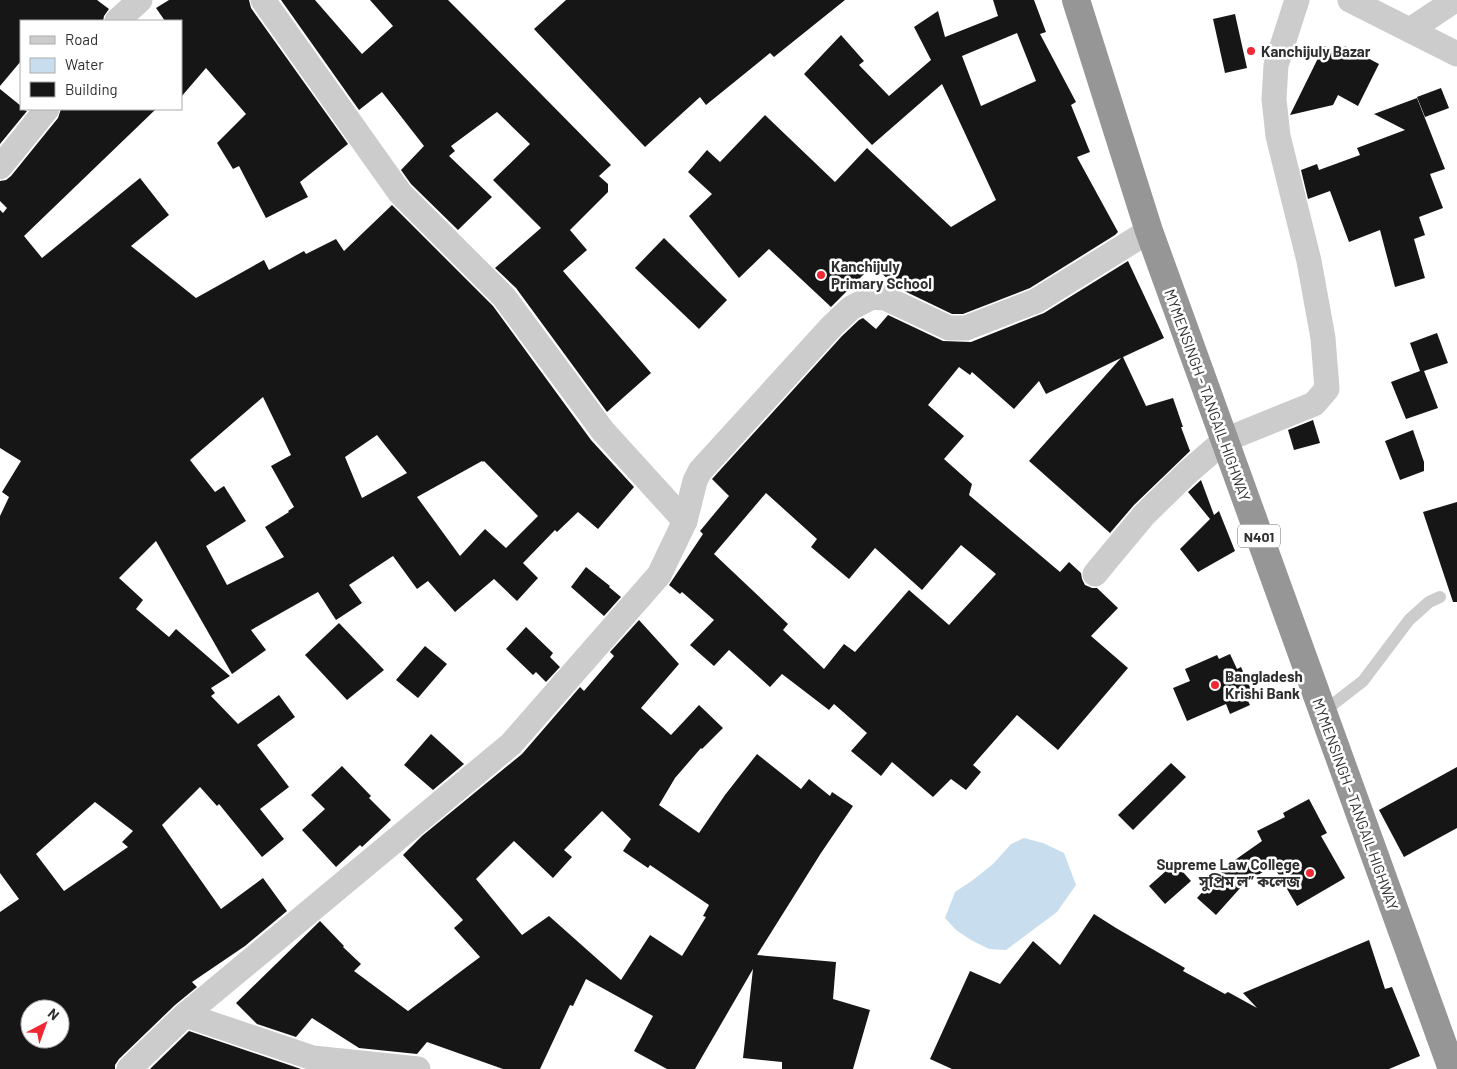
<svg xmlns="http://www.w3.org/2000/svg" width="1457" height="1069" font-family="Barlow,'Noto Sans Bengali',sans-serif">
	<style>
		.water { fill: #c8deee }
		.building { fill: #161616; fill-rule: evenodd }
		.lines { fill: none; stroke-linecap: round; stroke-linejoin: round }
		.lane { stroke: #ccc; stroke-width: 12 }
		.street { stroke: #ccc; stroke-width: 25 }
		.highway { stroke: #969696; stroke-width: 28 }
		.poi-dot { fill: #ef2834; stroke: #fff; stroke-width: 2 }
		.labels { text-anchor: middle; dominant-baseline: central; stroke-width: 5; stroke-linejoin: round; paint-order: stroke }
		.shield { fill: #fff; stroke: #6d6d6d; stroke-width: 1 }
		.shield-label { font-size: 14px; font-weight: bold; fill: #2f2f2f }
		.poi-label { font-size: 15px; font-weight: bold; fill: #2f2f2f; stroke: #fff; text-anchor: start }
		.street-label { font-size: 15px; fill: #2f2f2f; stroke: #fff }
	</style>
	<rect width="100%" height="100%" fill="#fff"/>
	<path class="water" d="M1024,838L1043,843L1064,853L1076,885L1057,912L1006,950L989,949L971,940L956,930L945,918L955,892L973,880L993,864L1011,844Z"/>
	<g class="building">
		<path d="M0,0H97L109,9L104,16L103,21H21V61L0,86Z"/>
		<path d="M169,0H249L251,8L348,144L300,182L308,197L266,218L239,166L233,169L217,143L246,114L206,68L181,97V21H165L156,8Z"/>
		<path d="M281,0H315L362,54L393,26L370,0H448L476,28L611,165L599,176L608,184V192L570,230L587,250L563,271L651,373L607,412L516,288L495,268L541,228L493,180L530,144L497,112L451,146L455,151L449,156L492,197L458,230L411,184L401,170L424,146L382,92L359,110Z"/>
		<path d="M566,0H845L774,57L770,53L706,105L700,97L645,147L534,29Z"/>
		<path d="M993,0H1034L1046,32L1040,34L1076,102L1071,105L1090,152L1077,157L1118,232L1115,235L1030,288L963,314H952L896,287L873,265L831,307L769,249L739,278L689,216L712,194L688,172L707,150L720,162L765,115L835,182L867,148L951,227L996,200L942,84L872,145L804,74L841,35L864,61L859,65L889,96L931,60L914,27L938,11L945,37L998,16ZM1017,33L1036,81L981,106L962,56Z"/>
		<path d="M1235,14L1247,68L1225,73L1213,19Z"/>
		<path d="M1324,46L1341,55L1345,46L1379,64L1358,106L1338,95L1333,105L1290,115Z"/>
		<path d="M1441,88L1449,108L1425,117L1417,97Z"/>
		<path d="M0,89L21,106V109L27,111L0,144Z"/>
		<path d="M1417,98L1445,169L1430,174L1443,208L1419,217L1425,235L1414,239L1425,278L1395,287L1380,230L1349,242L1330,191L1308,199L1301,170L1317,164L1319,170L1360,155L1357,148L1405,130L1374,114Z"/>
		<path d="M61,109H156L24,236L42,258L140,178L169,215L131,246L196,298L264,260L269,270L304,251L306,254L336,239L344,251L392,205L493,306L591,440L634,487L598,529L578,512L557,532L555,530L523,563L538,578L517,601L494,579L455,612L428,581L417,589L393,556L349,585L362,603L336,620L318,592L251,630L266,650L232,674L156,541L119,578L143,600L136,609L169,637L176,629L230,676L211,688L215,693L211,696L238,724L279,695L295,717L257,745L289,787L260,809L284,839L262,857L219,804L217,806L200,787L162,825L221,909L263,878L287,911L245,946L192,982L197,987L175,1005L119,1059L115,1065V1069H0V912L19,899L0,873V516L9,497L2,492L21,461L0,448V210L3,213L7,208L0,201V181L6,180L11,176L58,118ZM263,397L291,455L271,466L294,507L288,511L289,512L265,527L284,557L227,585L206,546L246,521L224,486L215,492L190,460ZM377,435L407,473L362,498L345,457ZM482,461L483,462L484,461L538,516L506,548L485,529L460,556L417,497ZM95,802L133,831L122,842L128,847L64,891L36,854ZM30,1009H60V1039H30Z"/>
		<path d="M664,238L727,300L699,329L635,268Z"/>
		<path d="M1128,261L1164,338L1123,357L1146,406L1173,398L1183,427H1181L1190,451L1134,505L1110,533L1029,461L1121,358L1046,394L1039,381L1014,409L972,372L970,375L959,367L928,405L964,436L944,459L972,484L969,495L1060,572L1069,562L1081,573L1082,579L1085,585L1092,588H1097L1118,608L1091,636L1128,668L1058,750L1017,715L973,765L981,772L966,790L951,779L933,797L892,762L881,776L851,751L867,733L834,704L829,710L782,674L770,687L729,650L714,666L690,645L714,620L682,592L680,594L669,585L703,534L700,531L729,496L712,479L842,336L859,320L863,318L876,329L888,315L943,341L971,342L1044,313ZM766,493L817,539L811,547L849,579L875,548L922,590L961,545L996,574L949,625L909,590L855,652L844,644L824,669L783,630L788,624L714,554Z"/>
		<path d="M1437,333L1448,363L1424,371L1438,408L1406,419L1391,382L1420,371L1410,343Z"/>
		<path d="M1313,420L1320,443L1294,450L1288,430Z"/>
		<path d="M1413,430L1424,462V471L1400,480L1385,441Z"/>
		<path d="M1201,480L1214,515L1219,511L1235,551L1198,572L1180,549L1210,519L1188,492Z"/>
		<path d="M1457,502V602H1453L1423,512Z"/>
		<path d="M586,567L610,586L609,587L621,597L604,616L571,587Z"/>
		<path d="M639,620L679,664L641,708L671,735L699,705L723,728L702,749L701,748L675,778L659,805L699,833L725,795L757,754L801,789L809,779L830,796L832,792L853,806L821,853L757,955L836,962L833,999L870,1010L853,1069H782V1062L743,1058L753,969L695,1069H667L634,1051L653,1016L586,979L573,1006L570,1005L540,1069H503L427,1042L417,1054L359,1048L312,1018L296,1037L257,1024L236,1003L320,921L344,946L343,947L361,964L354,971L408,1011L480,957L454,928L463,920L403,855L422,836L522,754L580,687L584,691L614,656L610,652ZM602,811L631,839L623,851L648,868L650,865L709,905L703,916L706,917L682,956L650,935L621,980L549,916L522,935L476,879L514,841L553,878L572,857L564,850Z"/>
		<path d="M339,623L384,670L347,700L305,655Z"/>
		<path d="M526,627L553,653L550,657L560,667L546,682L536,672L533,675L506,649Z"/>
		<path d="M425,646L447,664L418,698L396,680Z"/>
		<path d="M1230,654L1237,669L1241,667L1252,692L1245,695L1250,705L1230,714L1226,704L1187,721L1173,688L1190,681L1185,669L1217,655L1219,659Z"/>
		<path d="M431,734L464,764L433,790L404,765Z"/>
		<path d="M1171,763L1186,777L1133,830L1118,815Z"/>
		<path d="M342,766L371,796L369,798L391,820L362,847L360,845L336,867L302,830L325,809L311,795Z"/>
		<path d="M1457,767V828L1404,857L1379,810Z"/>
		<path d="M1309,799L1327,833L1321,836L1345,878L1297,906L1273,865L1242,886L1216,915L1197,898L1225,867L1262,841L1257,831L1285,817L1283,813Z"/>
		<path d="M1175,863L1191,881L1165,904L1149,886Z"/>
		<path d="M1094,914L1116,928L1185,968L1183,971L1225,994L1228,992L1257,1008L1243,993L1369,940L1385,989L1392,987L1420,1056L1389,1069H952L930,1059L970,971L1000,984L1033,941L1060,965Z"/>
		<path d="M189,1031L301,1069H150Z"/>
	</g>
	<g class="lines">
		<path class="lane" d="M1323,712L1363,681L1409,620L1429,602L1440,597"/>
		<g class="street">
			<path d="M263,0L400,193L504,297L603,431L685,521"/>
			<path d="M1350,0L1457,54"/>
			<path d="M117,21L140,0"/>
			<path d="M1410,30L1455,0"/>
			<path d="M0,167L47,109"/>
			<path d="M1095,574L1144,515L1187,473L1225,440L1314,404L1327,389L1323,338L1309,261L1278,136L1274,99L1276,65L1297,0"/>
			<path d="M185,1015L313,1058L418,1069"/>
			<path d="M129,1069L185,1015L511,744L659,575L685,521L695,481L700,471L832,326L851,308L872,297L885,298L949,328H966L1036,301L1149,231"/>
		</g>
		<path class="highway" d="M1076,0L1149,231L1452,1069"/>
	</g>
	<g class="poi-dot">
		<circle cx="1251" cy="51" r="5"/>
		<circle cx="821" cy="275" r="5"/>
		<circle cx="1215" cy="685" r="5"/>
		<circle cx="1310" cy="873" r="5"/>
	</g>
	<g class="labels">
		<rect class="shield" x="1238" y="524.5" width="42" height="23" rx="4"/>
		<g class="shield-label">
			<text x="1259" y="536">N401</text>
		</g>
		<g class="poi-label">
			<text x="1261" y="51">Kanchijuly Bazar</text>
			<text x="831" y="266">Kanchijuly<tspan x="831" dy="17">Primary School</tspan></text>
			<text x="1225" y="676">Bangladesh<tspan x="1225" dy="17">Krishi Bank</tspan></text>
			<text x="1300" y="864" text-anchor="end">Supreme Law College<tspan x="1300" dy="17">সুপ্রিম ল” কলেজ</tspan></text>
		</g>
		<g class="street-label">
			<text transform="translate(1208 395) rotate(70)">MYMENSINGH - TANGAIL HIGHWAY</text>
			<text transform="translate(1356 804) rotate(70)">MYMENSINGH - TANGAIL HIGHWAY</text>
		</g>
	</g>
	<rect x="20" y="20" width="162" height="90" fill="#ffffff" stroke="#acacac"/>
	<rect x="30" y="36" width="25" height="8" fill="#cccccc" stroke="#acacac"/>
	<text x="65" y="45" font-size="15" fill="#2f2f2f">Road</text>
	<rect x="30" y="58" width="25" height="15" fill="#c8deee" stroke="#acacac"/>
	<text x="65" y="70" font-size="15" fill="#2f2f2f">Water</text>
	<rect x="30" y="82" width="25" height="15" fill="#161616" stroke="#acacac"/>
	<text x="65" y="95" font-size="15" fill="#2f2f2f">Building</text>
	<g transform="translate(45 1024) rotate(41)"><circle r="24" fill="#ffffff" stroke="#acacac"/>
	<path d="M0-4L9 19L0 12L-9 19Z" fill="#ef2834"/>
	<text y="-8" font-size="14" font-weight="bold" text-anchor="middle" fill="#2f2f2f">N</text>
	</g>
</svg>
